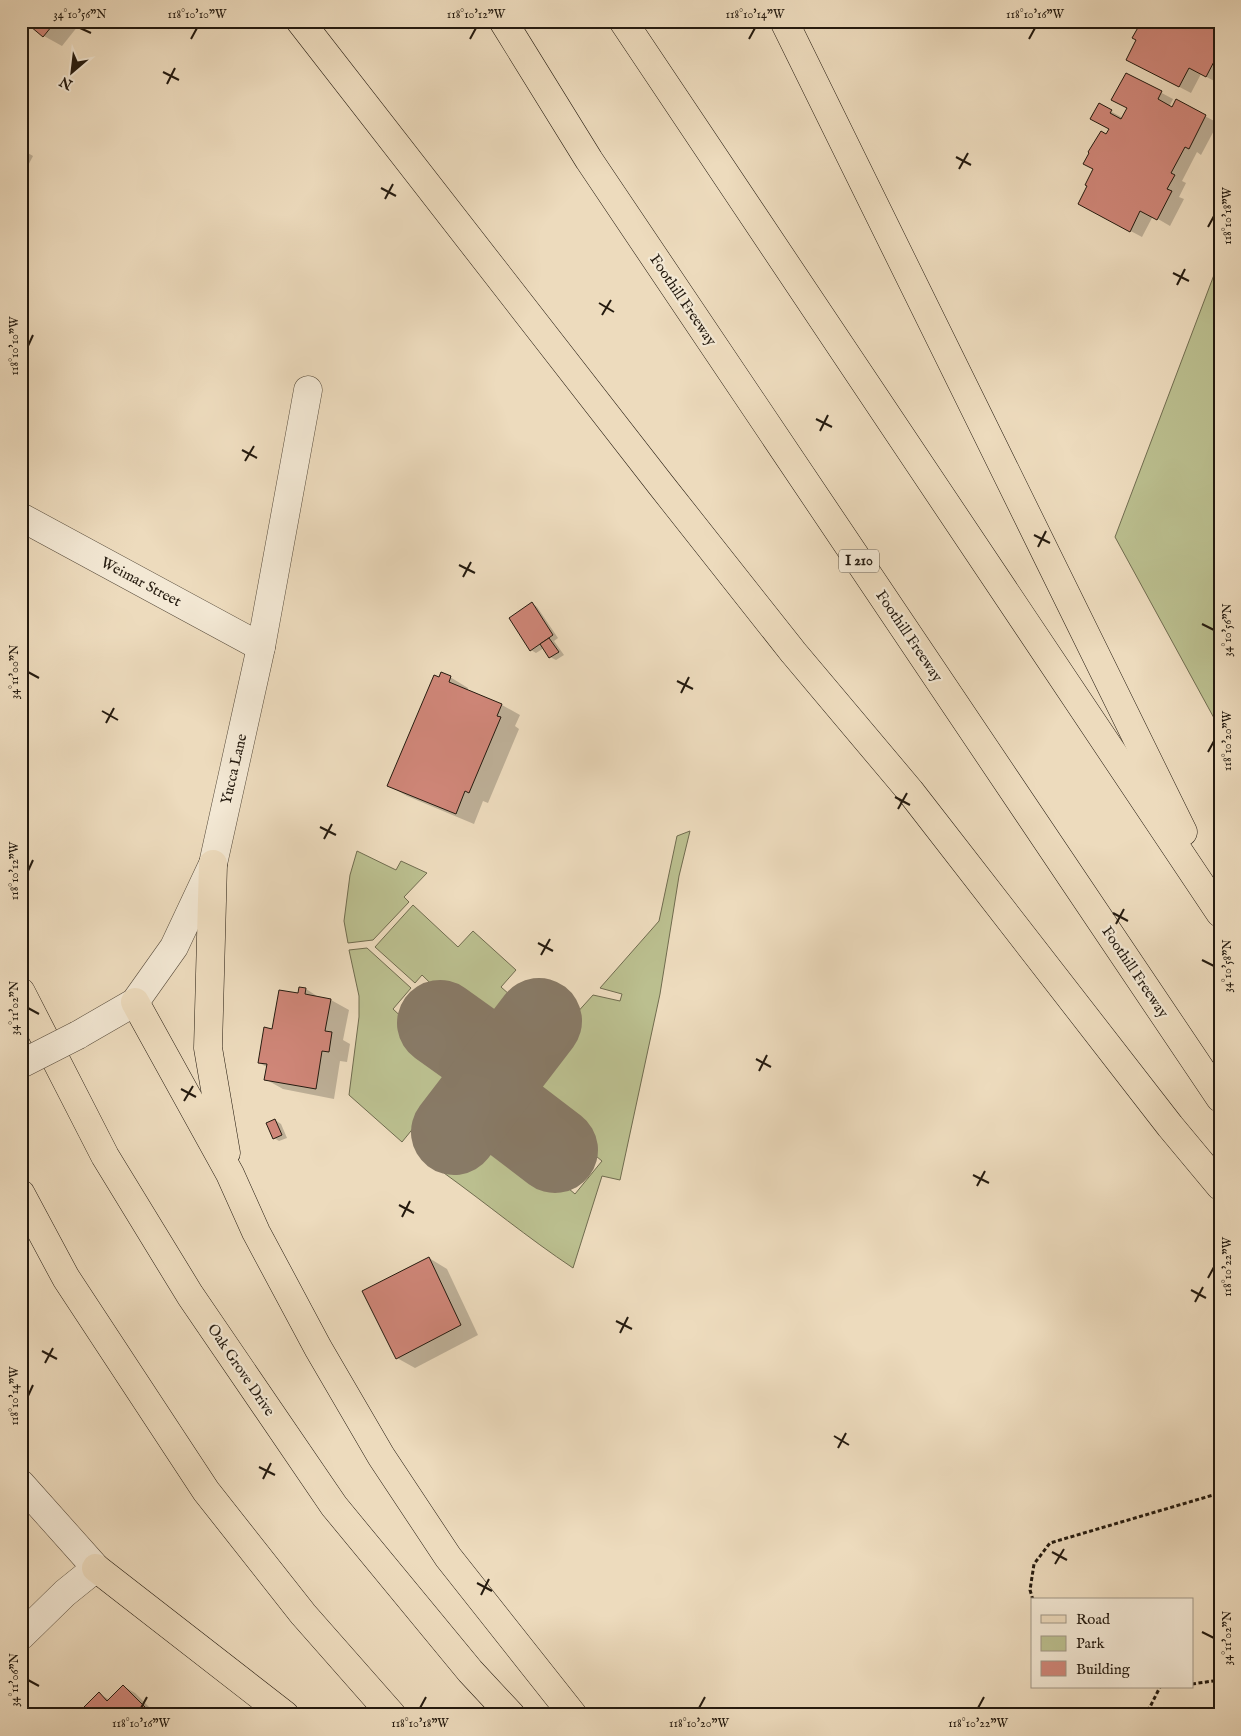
<svg xmlns="http://www.w3.org/2000/svg" width="1241" height="1736" font-family="'IM FELL English',serif">
	<style>
		.green { fill: #bbbf8f; stroke: #706c4f }
		.shadow { fill: #0003 }
		.lines { fill: none; stroke-linecap: round; stroke-linejoin: round }
		.taxiway { stroke: #887a66; stroke-width: 86 }
		.building { fill: #cf8678; stroke: #241a0f }
		.street-casing { stroke: #564a3a; stroke-width: 29 }
		.primary-casing { stroke: #241a0f; stroke-width: 29 }
		.highway-casing { stroke: #241a0f; stroke-width: 29 }
		.path { stroke: #241a0f; stroke-width: 3; stroke-dasharray: 4 2.5; stroke-linecap: butt }
		.street { stroke: #f3e8d4; stroke-width: 28 }
		.primary { stroke: #eddbbd; stroke-width: 28 }
		.highway { stroke: #eddbbd; stroke-width: 28 }
		.street-bridge-casing { stroke: #564a3a; stroke-width: 29; stroke-linecap: butt }
		.street-bridge { stroke: #f3e8d4; stroke-width: 28 }
		.ticks { fill: none; stroke: #241a0f; stroke-width: 2 }
		.labels { text-anchor: middle; dominant-baseline: central; stroke-width: 4.5; stroke-linejoin: round; paint-order: stroke }
		.shield { fill: #f3e8d4; stroke: #62584a; stroke-width: 1 }
		.shield-label { font-size: 14px; font-weight: bold; fill: #241a0f }
		.street-label { font-size: 15px; fill: #241a0f; stroke: #f3e8d4 }
		.neatline { fill: none; stroke: #241a0f; stroke-width: 2 }
		.ticks-label { font-size: 12px; text-anchor: middle; fill: #241a0f }
	</style>
	<rect width="100%" height="100%" fill="#eddbbd"/>
	<filter id="stains"><feTurbulence type="fractalNoise" baseFrequency=".004" numOctaves="4"/><feColorMatrix values="0 0 0 0 .2 0 0 0 0 .09 0 0 0 0 .02 0 0 0 .5 -.17"/></filter>
	<radialGradient id="worn" r=".72"><stop offset=".6" stop-color="#630" stop-opacity="0"/><stop offset="1" stop-color="#630" stop-opacity=".3"/></radialGradient>
	<g class="green">
		<path d="M1220,259V729L1115,537Z"/>
		<path d="M690,831L679,876L660,994L620,1180L602,1176L573,1268C528,1238 487,1204 444,1173L468,1144L464,1140L485,1112H494L550,1155L542,1166L575,1194L602,1161L569,1134L559,1144L504,1102L501,1091L548,1029L556,1036L593,995L620,1001L622,994L600,988L659,921L677,836Z"/>
		<path d="M357,851L396,870L401,861L427,873L404,897L409,902L373,940L348,943L344,921L350,875Z"/>
		<path d="M413,905L458,947L473,931L516,970L501,987L528,1011L500,1050L489,1048L445,1016L454,1006L422,975L415,983L375,947Z"/>
		<path d="M367,948L411,988L393,1009L425,1039L435,1027L480,1061L483,1072L445,1124L428,1110L402,1142L349,1095L359,1017V996L349,950Z"/>
	</g>
	<g class="shadow">
		<path d="M26,21H82L62,46L44,36Z"/>
		<path d="M1220,21V80L1218,83L1201,74L1191,93L1139,66L1138,40L1141,24Z"/>
		<path d="M1126,74L1173,99L1169,107L1172,109L1176,101L1218,123L1201,155L1197,152L1182,181L1186,183L1179,197L1184,199L1170,226L1153,216L1142,237L1091,210L1089,186L1110,129L1099,105L1123,118L1128,108Z"/>
		<path d="M21,149L33,156L21,179Z"/>
		<path d="M532,603L537,607L558,638L554,641L564,655L556,660L550,657L544,648L536,653L531,650Z"/>
		<path d="M450,677L468,688L467,691L502,705L520,715L515,726L519,729L488,803L483,801L474,824L407,796L389,786L439,679Z"/>
		<path d="M306,989L320,998L331,1000L349,1010L343,1040L350,1044L347,1062L340,1061L334,1099L283,1089L265,1079L267,1067L259,1063L273,1030L299,994Z"/>
		<path d="M275,1120L281,1124L287,1138L279,1141L274,1138Z"/>
		<path d="M429,1258L447,1269L478,1335L415,1368L397,1358Z"/>
		<path d="M123,1686L135,1693L157,1715H78L99,1694L110,1700Z"/>
	</g>
	<g class="lines">
		<g class="taxiway">
			<path d="M440,1023L503,1068"/>
			<path d="M483,1095L555,1150"/>
			<path d="M454,1132L539,1021"/>
		</g>
	</g>
	<g class="building">
		<path d="M24,21H56L43,37Z"/>
		<path d="M1134,21H1220V37L1217,43L1220,45V50L1206,77L1189,68L1179,87L1126,60L1136,40L1132,38L1140,24Z"/>
		<path d="M1126,73L1162,91L1158,99L1172,107L1176,99L1206,115L1189,149L1185,147L1171,173L1175,175L1167,189L1172,191L1157,220L1140,211L1130,232L1078,204L1087,186L1085,185L1093,169L1083,164L1089,153L1088,152L1101,131L1106,134L1109,129L1090,119L1099,103L1112,110L1110,113L1121,119L1127,108L1111,100Z"/>
		<path d="M532,602L553,635L530,651L509,618Z"/>
		<path d="M549,638L559,652L549,658L540,644Z"/>
		<path d="M441,672L451,676L449,682L502,704L497,716L501,717L469,793L465,791L456,814L387,786L434,675L439,677Z"/>
		<path d="M299,987L306,988L305,994L331,999L325,1031L332,1032L329,1052L322,1051L316,1089L264,1080L267,1064L258,1063L264,1027L272,1029L279,990L298,993Z"/>
		<path d="M275,1119L282,1135L273,1139L266,1123Z"/>
		<path d="M429,1257L461,1325L396,1359L362,1291Z"/>
		<path d="M123,1685L153,1715H76L99,1692L107,1701Z"/>
	</g>
	<g class="lines">
		<g class="street-casing">
			<g id="street">
				<path d="M21,517L261,647"/>
				<path d="M78,1035L135,1002L174,947L213,864L261,647L308,390"/>
				<path d="M21,1484L96,1568L65,1593L21,1636"/>
			</g>
		</g>
		<g class="primary-casing">
			<g id="primary">
				<path d="M213,864L208,1048L226,1153"/>
				<path d="M21,992L105,1156L190,1295L334,1506L470,1671L511,1715"/>
				<path d="M135,1002L230,1174L256,1232L318,1348L381,1456L448,1557L573,1715"/>
				<path d="M21,1194L66,1278L206,1491L303,1614L392,1715"/>
				<path d="M96,1568L285,1715"/>
			</g>
		</g>
		<g class="highway-casing">
			<g id="highway">
				<path d="M300,21L661,485L793,652L910,791L1170,1126L1220,1186"/>
				<path d="M503,21L589,160L1220,1098"/>
				<path d="M623,21L1220,913"/>
				<path d="M784,21L1183,832"/>
			</g>
		</g>
		<g class="path">
			<path d="M1033,1600L1030,1590L1034,1564L1050,1543L1220,1493"/>
			<path d="M1192,1684L1220,1680"/>
			<path d="M1142,1715L1150,1707L1160,1687"/>
		</g>
		<use href="#street" class="street"/>
		<use href="#primary" class="primary"/>
		<use href="#highway" class="highway"/>
		<g class="street-bridge-casing">
			<path id="street-bridge" d="M21,1064L78,1035"/>
		</g>
		<use href="#street-bridge" class="street-bridge"/>
	</g>
	<path class="ticks" d="M80,28L91,33M191,39L197,28M470,39L476,28M749,39L755,28M1029,39L1035,28M163,72L179,80M167,84L175,68M956,157L971,165M959,169L968,153M381,188L396,196M385,199L393,184M1208,227L1214,216M1173,273L1189,281M1177,285L1185,269M599,303L614,312M602,315L611,300M28,346L33,335M816,419L832,427M820,431L828,415M242,450L257,458M245,461L254,446M1034,535L1050,543M1038,547L1046,531M459,565L475,573M463,577L471,562M1202,624L1214,630M28,672L39,678M677,681L693,689M681,693L689,677M102,711L118,720M106,723L114,708M1208,752L1214,741M895,797L910,805M898,809L907,793M320,827L336,835M324,839L332,824M28,871L33,860M1113,913L1128,921M1116,924L1124,909M538,943L553,951M541,955L550,939M1202,960L1214,966M28,1008L39,1014M756,1059L771,1067M759,1071L767,1055M181,1089L196,1097M184,1101L193,1086M973,1175L989,1183M977,1186L985,1171M399,1205L414,1213M402,1217L410,1201M1208,1278L1214,1267M1191,1290L1206,1298M1195,1302L1203,1287M616,1321L632,1329M620,1333L628,1317M42,1351L57,1359M45,1363L53,1348M28,1396L33,1385M834,1436L849,1445M838,1448L846,1433M259,1467L275,1475M263,1479L271,1463M1052,1552L1067,1560M1055,1564L1064,1549M477,1583L492,1591M481,1595L489,1579M1202,1632L1214,1638M28,1680L39,1686M141,1708L147,1697M420,1708L426,1697M699,1708L705,1697M978,1708L984,1697"/>
	<g class="labels">
		<rect class="shield" x="839" y="549.5" width="40" height="23" rx="4"/>
		<g class="shield-label">
			<text x="859" y="561">I 210</text>
		</g>
		<g class="street-label">
			<text transform="translate(683 300) rotate(56)">Foothill Freeway</text>
			<text transform="translate(141 582) rotate(28)">Weimar Street</text>
			<text transform="translate(909 636) rotate(56)">Foothill Freeway</text>
			<text transform="translate(234 769) rotate(-77)">Yucca Lane</text>
			<text transform="translate(1135 972) rotate(56)">Foothill Freeway</text>
			<text transform="translate(241 1370) rotate(56)">Oak Grove Drive</text>
		</g>
	</g>
	<rect width="1241" height="1736" fill="none" stroke="#eddbbd" stroke-width="55"/>
	<rect x="1031" y="1598" width="162" height="90" fill="#f3e8d4" stroke="#a09685"/>
	<rect x="1041" y="1615" width="25" height="8" fill="#eddbbd" stroke="#a09685"/>
	<text x="1076" y="1624" font-size="15" fill="#241a0f">Road</text>
	<rect x="1041" y="1636" width="25" height="15" fill="#bbbf8f" stroke="#a09685"/>
	<text x="1076" y="1648" font-size="15" fill="#241a0f">Park</text>
	<rect x="1041" y="1661" width="25" height="15" fill="#cf8678" stroke="#a09685"/>
	<text x="1076" y="1674" font-size="15" fill="#241a0f">Building</text>
	<g transform="translate(72 72) rotate(208)" stroke="#f3e8d4" stroke-width="4" paint-order="stroke">
	<path d="M0-4L9 19L0 12L-9 19Z" fill="#241a0f"/>
	<text y="-8" font-size="14" font-weight="bold" text-anchor="middle" fill="#241a0f">N</text>
	</g>
	<rect x="28" y="28" width="1186" height="1680" class="neatline"/>
	<g class="ticks-label">
		<text x="80" y="18">34°10'56"N</text>
		<text x="197" y="18">118°10'10"W</text>
		<text x="476" y="18">118°10'12"W</text>
		<text x="755" y="18">118°10'14"W</text>
		<text x="1035" y="18">118°10'16"W</text>
		<text transform="translate(1227 216) rotate(-90)" y="4">118°10'18"W</text>
		<text transform="translate(14 346) rotate(-90)" y="4">118°10'10"W</text>
		<text transform="translate(1227 630) rotate(-90)" y="4">34°10'56"N</text>
		<text transform="translate(14 672) rotate(-90)" y="4">34°11'00"N</text>
		<text transform="translate(1227 741) rotate(-90)" y="4">118°10'20"W</text>
		<text transform="translate(14 871) rotate(-90)" y="4">118°10'12"W</text>
		<text transform="translate(1227 966) rotate(-90)" y="4">34°10'58"N</text>
		<text transform="translate(14 1008) rotate(-90)" y="4">34°11'02"N</text>
		<text transform="translate(1227 1267) rotate(-90)" y="4">118°10'22"W</text>
		<text transform="translate(14 1396) rotate(-90)" y="4">118°10'14"W</text>
		<text transform="translate(1227 1638) rotate(-90)" y="4">34°11'02"N</text>
		<text transform="translate(14 1680) rotate(-90)" y="4">34°11'06"N</text>
		<text x="141" y="1727">118°10'16"W</text>
		<text x="420" y="1727">118°10'18"W</text>
		<text x="699" y="1727">118°10'20"W</text>
		<text x="978" y="1727">118°10'22"W</text>
	</g>
	<rect width="100%" height="100%" filter="url(#stains)"/>
	<rect width="100%" height="100%" fill="url(#worn)"/>
</svg>
